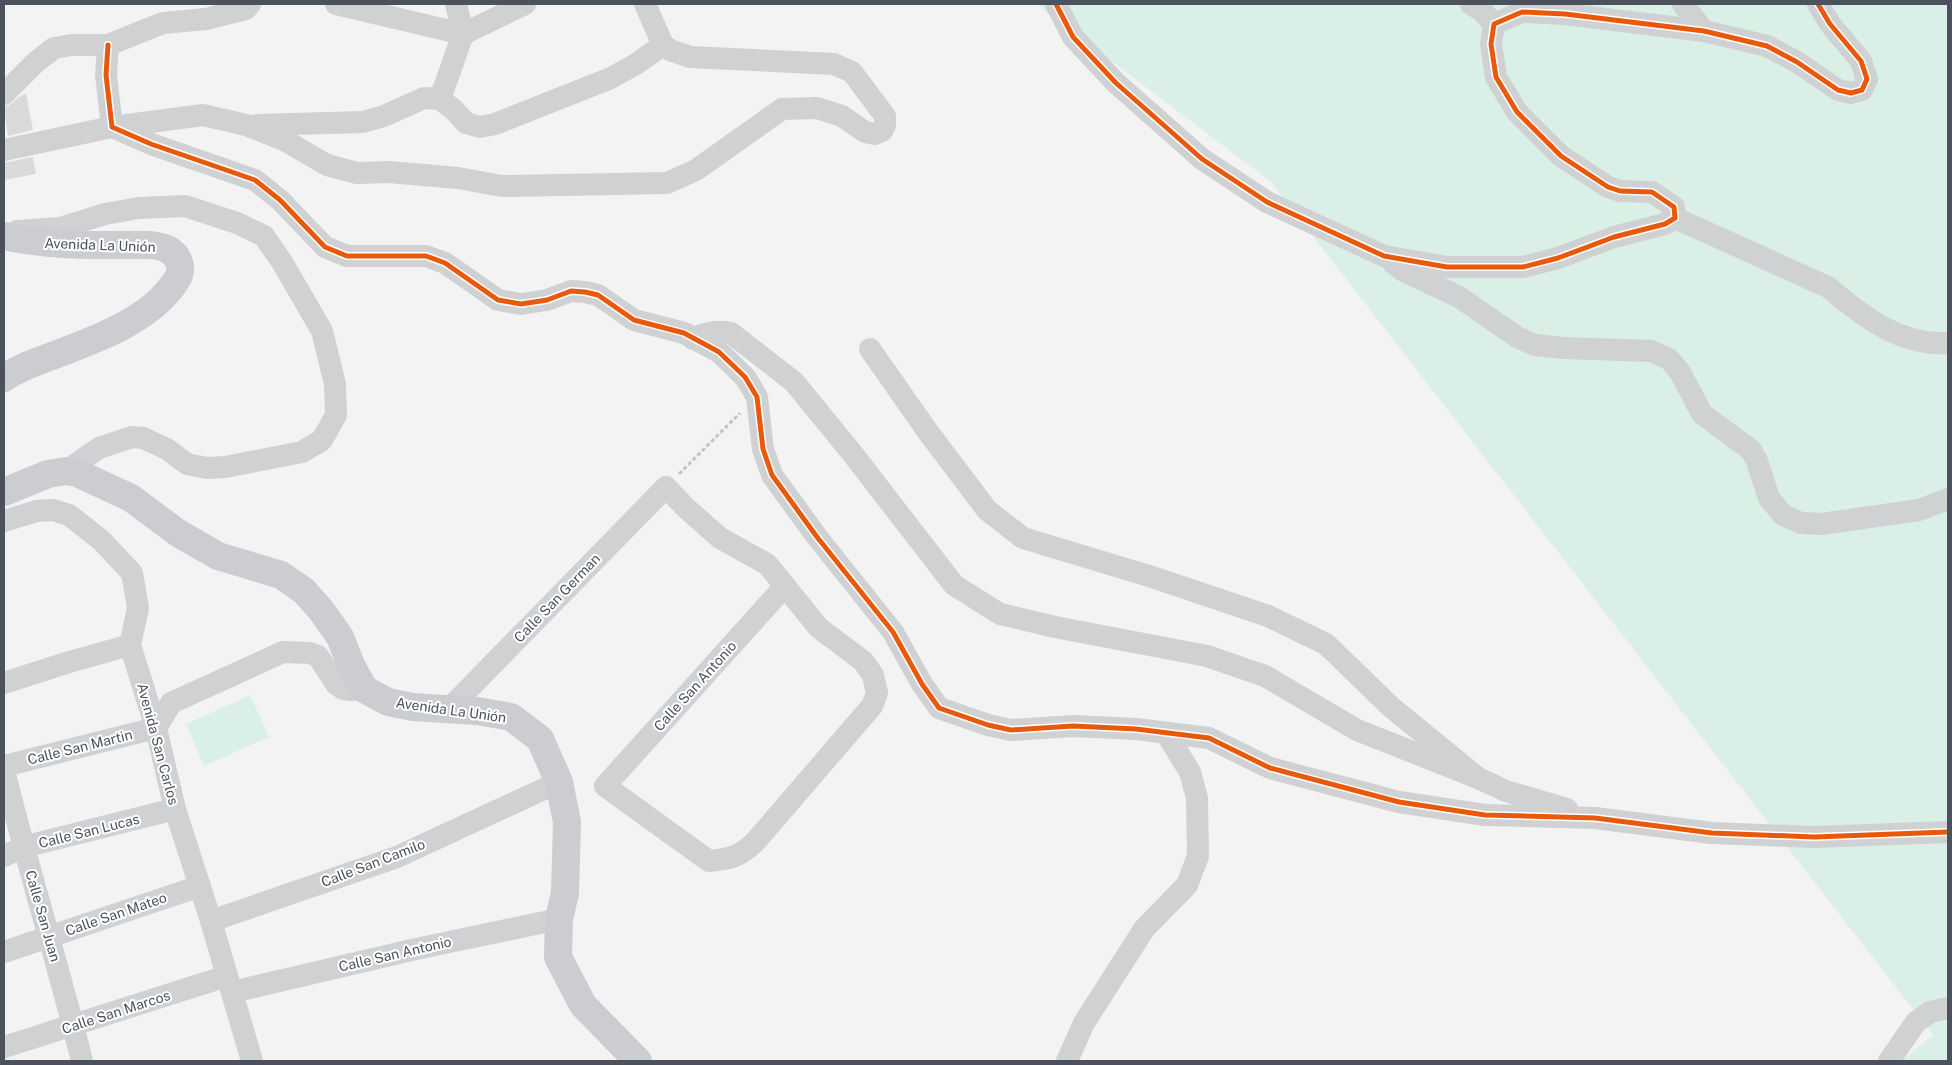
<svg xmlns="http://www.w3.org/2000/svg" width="1952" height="1065" font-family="'Public Sans',sans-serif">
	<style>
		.green { fill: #daefe5 }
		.building { fill: #dadadc }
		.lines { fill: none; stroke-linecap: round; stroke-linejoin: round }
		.path { stroke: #bdc6c4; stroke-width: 3; stroke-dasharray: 4 2.5; stroke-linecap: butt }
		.minor { stroke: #cfd1d3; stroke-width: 22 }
		.major { stroke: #cbcdd0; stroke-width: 28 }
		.cycleway-casing { stroke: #fff; stroke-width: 8 }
		.cycleway { stroke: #e8590c; stroke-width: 5 }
		.labels { text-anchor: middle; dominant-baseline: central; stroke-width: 4; stroke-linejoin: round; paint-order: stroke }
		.street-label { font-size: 14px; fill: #4b525e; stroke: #fff }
	</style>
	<rect width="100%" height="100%" fill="#f3f3f3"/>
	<g class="green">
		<path d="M1036,4H1948V1061H1901L1933,1035L1270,181Z"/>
		<path d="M250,695L269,737L204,766L186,724Z"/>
	</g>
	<g class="building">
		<path d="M26,94L33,130L8,136L4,107L8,106L22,95Z"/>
		<path d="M33,157L36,174L4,180V163Z"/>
	</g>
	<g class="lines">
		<path class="path" d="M679,474L740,413"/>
		<g class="minor">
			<path d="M336,4L463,34L525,4"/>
			<path d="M1056,4L1073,37L1116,83L1202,159L1267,202L1384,256L1447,267H1523L1558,258L1614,237L1665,224L1675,218L1674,207L1652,192L1620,191L1608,187L1561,156L1517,112L1496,77L1491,44L1494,24L1522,12L1565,14L1704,31L1767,46L1797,62L1838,90L1851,93L1862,90L1867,79L1861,61L1830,24L1818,4"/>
			<path d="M1471,4L1482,11L1494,24"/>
			<path d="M1683,4L1704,31"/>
			<path d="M108,45L106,75L112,127L151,144L255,180L280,200L325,247L347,256H426L445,263L498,300L521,304L547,300L571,291L585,292L598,295L634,320L684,333L719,352L745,377L757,397L763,449L772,475L817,537L893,632L922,684L939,708L988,725L1011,730L1073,726L1136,729L1209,738L1270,768L1399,802L1485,815L1595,818L1712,833L1814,837L1948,832"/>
			<path d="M4,94L36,62L54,48L71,45H108L163,23L206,19L246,9L250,4"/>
			<path d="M440,99L463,34L456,4"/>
			<path d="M257,125L363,122L384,116L424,98L440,99L454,110L466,123L480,127L495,124L611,78L636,64L663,45"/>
			<path d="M4,150L112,127L203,115L246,125L284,140L327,165L357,173L389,172L458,178L502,186L667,183L696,170L782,109L817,108L842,116L865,132L875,134L882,131L885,125V116L852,72L834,64L690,57L670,50L663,45L645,4"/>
			<path d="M1675,218L1828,287C1863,317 1901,346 1948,343"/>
			<path d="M17,231L60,228L105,214L139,208L185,206L237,223L264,236L282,262L322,331L335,384L336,415L322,440L302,452L225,467L207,468L187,464L167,449L143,438L132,437L99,448L66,471"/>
			<path d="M1393,263L1404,271L1459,297L1517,337L1535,345L1563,348L1651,351L1669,359L1680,372L1702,414L1751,450L1757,461L1769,498L1783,515L1801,523L1821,524L1919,510L1948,499"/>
			<path d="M693,339C706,332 717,330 731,333L794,382L852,453L954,585L1000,614L1055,627L1207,656L1265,676L1357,730L1478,778"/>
			<path d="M870,349L928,432L987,510L1023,538L1149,576L1268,616L1326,644L1391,707L1478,778L1506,791L1567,809"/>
			<path d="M4,521L37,511L53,510L69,515L101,540L132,573L138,608L130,645L156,728L175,809L211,921L252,1061"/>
			<path d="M4,683L66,663L130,645"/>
			<path d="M448,710L666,487L686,508L720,538L767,564L819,628L863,661L873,675L877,693L872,706L755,842C739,857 730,859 709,861L605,786L784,587"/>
			<path d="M4,766L156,728L171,703L283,652L310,653L318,656L336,684L343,689L351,690L364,689"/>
			<path d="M4,770C28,868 58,964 82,1061"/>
			<path d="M4,856L23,847L175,809"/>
			<path d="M211,921L397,857L559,782"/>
			<path d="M4,952L200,886"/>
			<path d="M232,992L416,949L559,919"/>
			<path d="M4,1047L227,976"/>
			<path d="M1067,1061L1084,1023L1144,929L1187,885L1198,856L1197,798L1190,772L1166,733"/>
			<path d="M1889,1061L1916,1022L1930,1012L1948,1008"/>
		</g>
		<g class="major">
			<path d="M4,236C53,247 101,245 151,245C163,247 174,249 179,262C183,273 177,280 170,289C142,324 93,340 52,356C36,362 18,368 4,378"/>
			<path d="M4,492L48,474L66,471L77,473L131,498L178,533L218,556L281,575L304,591L321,610L340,637L351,665L364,689L388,702L413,707L477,711L511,717L540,739L559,782L567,822L565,893L559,919L558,957L583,1005L638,1061"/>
		</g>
		<g class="cycleway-casing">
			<g id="cycleway">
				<path d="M1056,4L1073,37L1116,83L1202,159L1267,202L1384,256L1447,267H1523L1558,258L1614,237L1665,224L1675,218L1674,207L1652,192L1620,191L1608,187L1561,156L1517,112L1496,77L1491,44L1494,24L1522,12L1565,14L1704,31L1767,46L1797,62L1838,90L1851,93L1862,90L1867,79L1861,61L1830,24L1818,4"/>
				<path d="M108,45L106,75L112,127L151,144L255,180L280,200L325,247L347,256H426L445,263L498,300L521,304L547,300L571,291L585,292L598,295L634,320L684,333L719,352L745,377L757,397L763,449L772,475L817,537L893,632L922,684L939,708L988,725L1011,730L1073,726L1136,729L1209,738L1270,768L1399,802L1485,815L1595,818L1712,833L1814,837L1948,832"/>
			</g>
		</g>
		<use href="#cycleway" class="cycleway"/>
	</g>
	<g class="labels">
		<g class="street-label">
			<text transform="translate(100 245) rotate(2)">Avenida La Unión</text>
			<text transform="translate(557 598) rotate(-46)">Calle San German</text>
			<text transform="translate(695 686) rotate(-48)">Calle San Antonio</text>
			<text transform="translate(451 710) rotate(8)">Avenida La Unión</text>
			<text transform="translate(158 744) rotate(75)">Avenida San Carlos</text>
			<text transform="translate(80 747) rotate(-14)">Calle San Martin</text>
			<text transform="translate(89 831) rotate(-14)">Calle San Lucas</text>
			<text transform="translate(373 863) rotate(-21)">Calle San Camilo</text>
			<text transform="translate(116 914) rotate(-19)">Calle San Mateo</text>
			<text transform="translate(43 916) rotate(74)">Calle San Juan</text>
			<text transform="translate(395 954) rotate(-13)">Calle San Antonio</text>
			<text transform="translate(116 1012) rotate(-18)">Calle San Marcos</text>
		</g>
	</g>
	<rect width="1952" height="1065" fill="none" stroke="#4b525e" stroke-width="10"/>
</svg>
